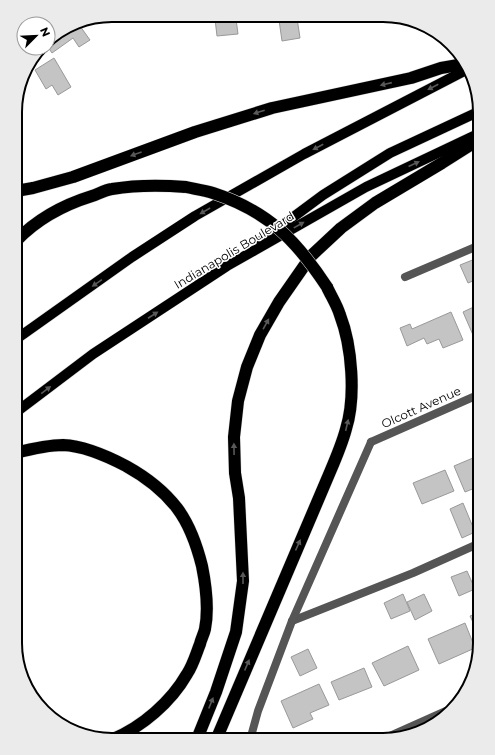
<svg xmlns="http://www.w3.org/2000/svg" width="495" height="755" font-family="Montserrat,sans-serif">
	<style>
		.building { fill: #c4c4c4; stroke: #999 }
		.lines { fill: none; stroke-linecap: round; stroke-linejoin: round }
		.primary-casing { stroke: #dbdbdb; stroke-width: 11 }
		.motorway-casing { stroke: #dbdbdb; stroke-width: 13 }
		.service { stroke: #555; stroke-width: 8 }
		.minor { stroke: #555; stroke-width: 8 }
		.primary { stroke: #000; stroke-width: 10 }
		.motorway { stroke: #000; stroke-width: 12 }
		.motorway-bridge-casing { stroke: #dbdbdb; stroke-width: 13; stroke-linecap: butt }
		.motorway-bridge { stroke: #000; stroke-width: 12 }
		.oneway { fill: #595959 }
		.labels { text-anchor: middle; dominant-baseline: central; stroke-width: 3; stroke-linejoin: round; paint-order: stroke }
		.street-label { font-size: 12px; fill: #000; stroke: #fff }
		.rim { fill: none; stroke: #000; stroke-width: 2 }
	</style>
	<rect width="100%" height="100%" fill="#fff"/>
	<g class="building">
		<path d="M297,18L300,38L282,41L279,20Z"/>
		<path d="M215,19H236L238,34L217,36Z"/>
		<path d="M80,26L90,40L79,47L73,38L52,53L48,47V39L70,27L73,31Z"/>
		<path d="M36,54L38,57L28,64L33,70L24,76L28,64Z"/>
		<path d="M54,58L71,87L58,95L52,85L46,89L35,70Z"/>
		<path d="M480,257V278L468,283L460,265Z"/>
		<path d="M480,304V332L473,335L463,312Z"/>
		<path d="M451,312L463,340L443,348L439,339L427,344L424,338L407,346L400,328L410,324L412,329Z"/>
		<path d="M480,455V486L465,492L454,466Z"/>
		<path d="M445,470L454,491L422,504L413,483Z"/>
		<path d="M463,503L475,532L462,538L450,509Z"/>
		<path d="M467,571L475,589L459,596L451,577Z"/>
		<path d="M403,594L410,611L391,619L384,603Z"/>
		<path d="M424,594L432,611L415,620L407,602Z"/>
		<path d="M480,612V637L470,616Z"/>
		<path d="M465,623L475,648L439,664L428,639Z"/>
		<path d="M408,646L419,670L384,686L372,663Z"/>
		<path d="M308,649L317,668L300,676L291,657Z"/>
		<path d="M364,668L372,687L339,700L331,682Z"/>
		<path d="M319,684L329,705L310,713L313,719L293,728L281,701Z"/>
	</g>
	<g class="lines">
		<g class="primary-casing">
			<g id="primary">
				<path d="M261,241L323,195L390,153L480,111"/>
				<path d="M15,340L132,257L195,216L304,154L468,69"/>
				<path d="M15,413L93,354L227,266L366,187L480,133"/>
			</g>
		</g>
		<g class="motorway-casing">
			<g id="motorway">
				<path d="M16,191L33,188L73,177L195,132L272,108L411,78L441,68L464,64"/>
				<path d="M16,241C37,219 63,205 92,196C98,194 105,190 112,189C136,185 161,185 186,187"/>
				<path d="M15,453C31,449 47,445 63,445C85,446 107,456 126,466C144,476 164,491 177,508C190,525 197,546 202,566C206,586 209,609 205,629C204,634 201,639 200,644C196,654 193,665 187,674C171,702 142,727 113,739"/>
				<path d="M197,739L216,692L236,632L243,581L239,498L235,473L234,437L238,401L247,367L260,335L279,302L311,256L341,228L375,203L442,163L480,139"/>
				<path d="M216,740L330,472C336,458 342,444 346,429C356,397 352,346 340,315C337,305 331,296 327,287"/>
			</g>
		</g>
		<g class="service">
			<path d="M405,277L480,245"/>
			<path d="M292,621L413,573L480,543"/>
			<path d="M250,740L258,711L292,621L371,442"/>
		</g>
		<g class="minor">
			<path d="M371,442L480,394"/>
			<path d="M381,740L446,711"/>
		</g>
		<use href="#primary" class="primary"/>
		<use href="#motorway" class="motorway"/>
		<g class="motorway-bridge-casing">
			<path id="motorway-bridge" d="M186,187C195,189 204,190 213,193C268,211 296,240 327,287"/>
		</g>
		<use href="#motorway-bridge" class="motorway-bridge"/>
	</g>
	<defs><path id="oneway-solid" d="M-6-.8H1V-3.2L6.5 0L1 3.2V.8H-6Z"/></defs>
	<g class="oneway">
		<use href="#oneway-solid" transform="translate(386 84) rotate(167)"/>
		<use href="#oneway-solid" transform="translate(433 87) rotate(153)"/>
		<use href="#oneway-solid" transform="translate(259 112) rotate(162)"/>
		<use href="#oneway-solid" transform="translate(318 147) rotate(152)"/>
		<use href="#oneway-solid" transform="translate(136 154) rotate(160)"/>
		<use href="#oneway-solid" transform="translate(414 164) rotate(-25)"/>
		<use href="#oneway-solid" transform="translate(205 211) rotate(150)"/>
		<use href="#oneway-solid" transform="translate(299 225) rotate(-29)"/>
		<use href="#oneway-solid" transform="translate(97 283) rotate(145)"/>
		<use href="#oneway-solid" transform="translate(153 315) rotate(-33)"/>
		<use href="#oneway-solid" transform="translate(266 324) rotate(-61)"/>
		<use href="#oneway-solid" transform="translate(46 390) rotate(-37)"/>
		<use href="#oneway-solid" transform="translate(347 425) rotate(-77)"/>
		<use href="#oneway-solid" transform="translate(234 449) rotate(-91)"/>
		<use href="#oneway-solid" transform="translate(298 545) rotate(-66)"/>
		<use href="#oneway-solid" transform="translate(243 578) rotate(-90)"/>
		<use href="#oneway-solid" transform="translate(247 665) rotate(-67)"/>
		<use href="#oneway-solid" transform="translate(211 703) rotate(-68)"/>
	</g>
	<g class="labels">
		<g class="street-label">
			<text transform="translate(234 250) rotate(-31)">Indianapolis Boulevard</text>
			<text transform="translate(421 407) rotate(-24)">Olcott Avenue</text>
		</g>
	</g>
	<path d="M0 0H495V755H0ZM112 22H383A90 90 0 0 1 473 112V643A90 90 0 0 1 383 733H112A90 90 0 0 1 22 643V112A90 90 0 0 1 112 22Z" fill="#ebebeb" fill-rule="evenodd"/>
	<path class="rim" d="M112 22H383A90 90 0 0 1 473 112V643A90 90 0 0 1 383 733H112A90 90 0 0 1 22 643V112A90 90 0 0 1 112 22Z"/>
	<g transform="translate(36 36) rotate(66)"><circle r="19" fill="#ffffff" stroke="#999999"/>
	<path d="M0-3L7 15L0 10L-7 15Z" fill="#000000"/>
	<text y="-6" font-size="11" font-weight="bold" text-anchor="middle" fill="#000000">N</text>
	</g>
</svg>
